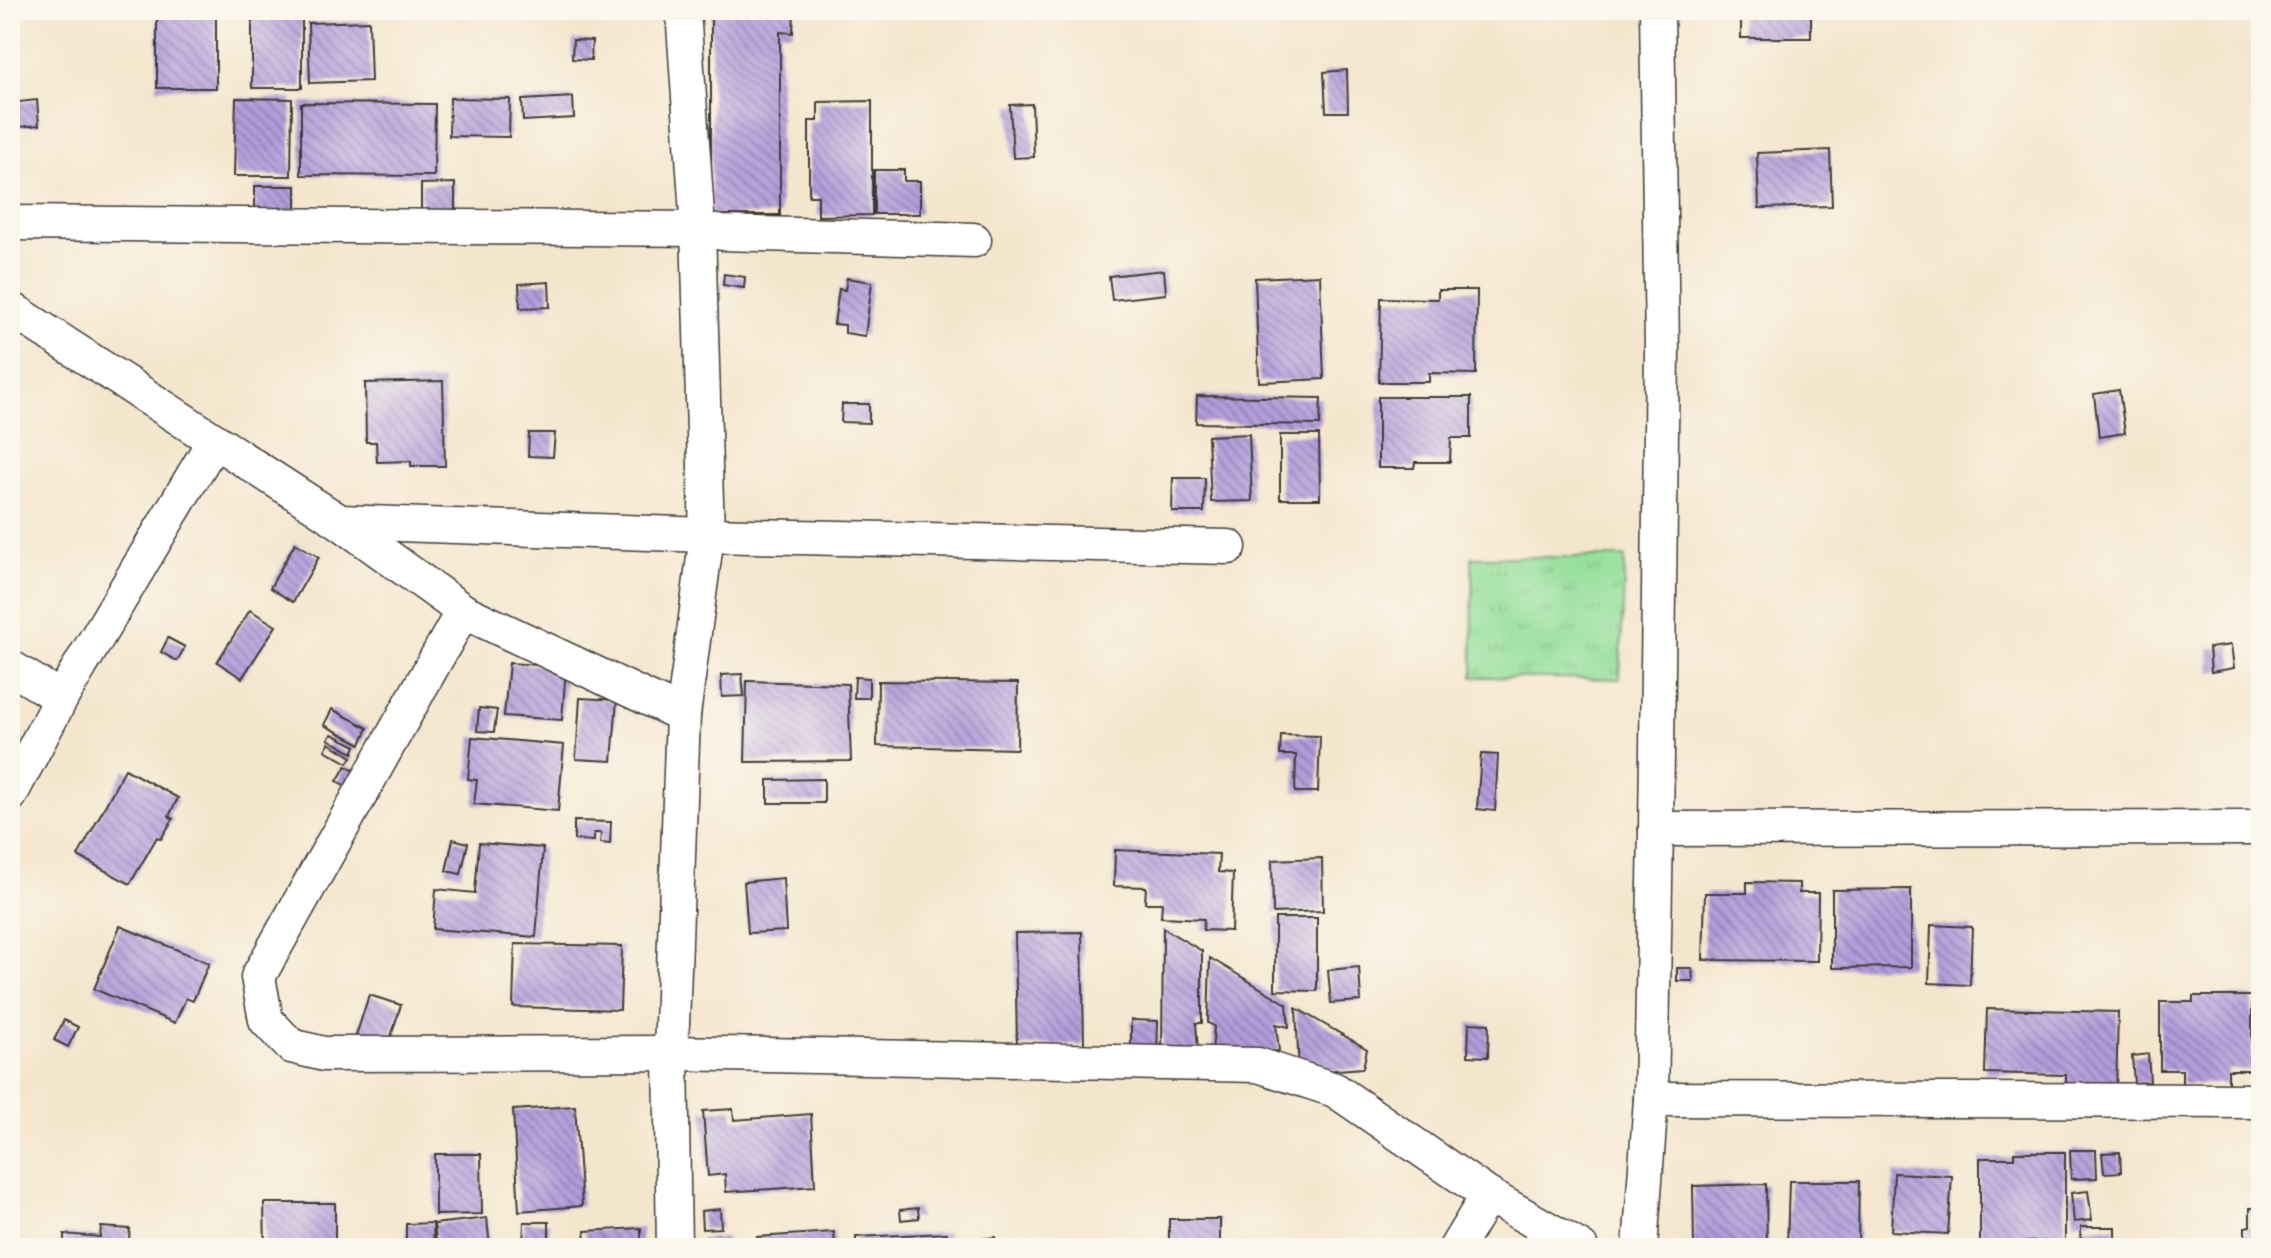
<svg xmlns="http://www.w3.org/2000/svg" width="2271" height="1258" font-family="Pangolin,sans-serif">
	<style>
		.grass { fill: url(#grass-tufts); stroke: #587e5c; stroke-width: 2 }
		.building { fill: url(#building-back-hatch) }
		.lines { fill: none; stroke-linecap: round; stroke-linejoin: round }
		.minor-casing { stroke: #3c3a37; stroke-width: 37 }
		.minor { stroke: #fff; stroke-width: 34 }
	</style>
	<defs>
		<pattern id="grass-tufts" width="24" height="20" patternUnits="userSpaceOnUse" patternTransform="scale(2)"><rect width="24" height="20" fill="#95df9b"/><path d="M3 7l-1-3M5 7V3M7 7l1-3M15 17l-1-3M17 17v-4M19 17l1-3" fill="none" stroke="#80bf85"/></pattern>
		<pattern id="building-back-hatch" width="6" height="6" patternUnits="userSpaceOnUse" patternTransform="scale(2)"><rect width="6" height="6" fill="#b29bda"/><path d="M-1 5l2 2M0 0l6 6M5-1l2 2" fill="none" stroke="#907eb0"/></pattern>
	</defs>
	<rect width="100%" height="100%" fill="#fbf7ec"/>
	<filter id="ink" filterUnits="userSpaceOnUse"><feTurbulence type="fractalNoise" baseFrequency=".0125" numOctaves="2"/><feDisplacementMap in="SourceGraphic" scale="16" xChannelSelector="R" yChannelSelector="G"/><feConvolveMatrix kernelMatrix="1 2 1 2 8 2 1 2 1" color-interpolation-filters="sRGB"/></filter>
	<filter id="wash" filterUnits="userSpaceOnUse"><feTurbulence type="fractalNoise" baseFrequency=".006" numOctaves="4" result="noise"/><feDisplacementMap in="SourceGraphic" scale="32" xChannelSelector="R" yChannelSelector="G"/><feGaussianBlur stdDeviation="1.8" result="paint"/><feColorMatrix in="noise" values="0 0 0 0 0 0 0 0 0 0 0 0 0 0 0 0 0 1.4 0 .05"/><feComposite in="paint" operator="in"/></filter>
	<g filter="url(#wash)">
		<rect width="100%" height="100%" fill="#f4e6cd"/>
		<path class="grass" d="M1472,557H1625L1620,679L1473,677Z"/>
		<g id="blocks">
			<g class="building">
				<rect x="157" y="10" width="59" height="78"/>
				<rect x="252" y="10" width="50" height="78"/>
				<path d="M711,10H794L793,33L780,32V215H711Z"/>
				<rect x="1741" y="10" width="70" height="28"/>
				<path d="M369,21L371,81L310,83L308,23Z"/>
				<path d="M573,40L592,41L591,60L572,59Z"/>
				<path d="M2261,69V121H2259L2254,70Z"/>
				<path d="M1347,70L1348,112H1326L1324,72Z"/>
				<path d="M573,97L574,118L523,121L522,100Z"/>
				<path d="M236,98L292,99L291,176H234Z"/>
				<path d="M450,98L510,99L509,137L449,136Z"/>
				<path d="M37,100L39,125L10,128V103Z"/>
				<path d="M872,101V215L818,216V196H809V121H818V102Z"/>
				<path d="M301,103L435,104L434,176L301,175Z"/>
				<path d="M1032,104L1034,157L1013,158L1010,105Z"/>
				<path d="M1830,150L1832,206L1759,208L1757,153Z"/>
				<path d="M874,170H904V181H920V214H874Z"/>
				<path d="M455,183V214H421V184Z"/>
				<rect x="255" y="186" width="41" height="28"/>
				<path d="M1164,270L1166,294L1112,300L1109,276Z"/>
				<path d="M724,274L745,277L744,288L723,285Z"/>
				<path d="M1320,275L1324,379L1259,382L1255,278Z"/>
				<path d="M847,278L872,282L865,336L845,333V325L834,324L839,289L845,290Z"/>
				<path d="M549,282L550,307L520,308L519,284Z"/>
				<path d="M1438,290H1477L1476,374L1429,373V382H1379L1381,298L1438,299Z"/>
				<path d="M443,381L445,466H411V461L377,462L376,442H366L365,383Z"/>
				<path d="M2119,390L2125,433L2099,437L2094,394Z"/>
				<path d="M1197,396L1321,398L1320,425L1196,423Z"/>
				<path d="M1378,397H1471V438H1451L1450,462H1415L1414,468H1378Z"/>
				<path d="M842,404H869V423L841,422Z"/>
				<path d="M529,433H555L553,457L528,456Z"/>
				<path d="M1249,434L1252,501L1211,502L1208,436Z"/>
				<path d="M1280,435H1319L1320,499H1280Z"/>
				<path d="M1173,478H1205L1204,512H1172Z"/>
				<path d="M295,543L319,557L293,602L270,588Z"/>
				<path d="M250,610L276,626L242,678L217,662Z"/>
				<path d="M168,638L185,647L177,661L161,652Z"/>
				<path d="M2231,645L2234,668L2211,672L2209,648Z"/>
				<path d="M509,663L566,667L562,720L504,716Z"/>
				<path d="M742,674L744,696L722,697L721,675Z"/>
				<path d="M855,677L869,678V698H854Z"/>
				<path d="M747,681L848,684L851,761L745,762Z"/>
				<path d="M878,681L1018,683L1017,749L877,746Z"/>
				<path d="M580,698L617,700L612,761L576,759Z"/>
				<path d="M479,708L497,710L494,732L477,731Z"/>
				<path d="M332,709L368,728L361,744L324,725Z"/>
				<path d="M332,734L356,746L353,753L328,739Z"/>
				<path d="M1281,735L1320,736L1318,792H1295L1296,755H1280Z"/>
				<path d="M472,737L564,745L558,811L474,804L477,780L468,779Z"/>
				<path d="M329,743L352,757L348,763L325,750Z"/>
				<path d="M1481,754L1498,755L1495,811L1477,809Z"/>
				<path d="M346,766L355,771L346,786L337,781Z"/>
				<path d="M125,769L178,798L169,816L173,819L161,839L157,837L130,884L78,856Z"/>
				<path d="M824,779V803H768V780Z"/>
				<path d="M574,821L611,822L610,844L600,843L601,833H594V841L574,840Z"/>
				<path d="M453,839L468,843L461,874L446,871Z"/>
				<path d="M479,843L543,848L536,937L433,929L436,889L475,893Z"/>
				<path d="M1115,850L1219,854L1218,872L1233,873L1231,931L1203,930L1204,919L1161,917L1162,903H1145L1146,887L1114,886Z"/>
				<path d="M1322,858L1323,911L1273,913L1272,860Z"/>
				<path d="M783,878L786,931L748,933L744,882Z"/>
				<path d="M1747,882L1799,883V893H1818L1817,961L1703,960L1705,893H1747Z"/>
				<path d="M1911,889V967L1832,968V890Z"/>
				<path d="M1275,918H1317V991L1275,990Z"/>
				<path d="M1931,925L1972,927L1970,985L1929,983Z"/>
				<path d="M120,926L209,963L193,1001L186,998L175,1023L94,989Z"/>
				<path d="M1163,928L1202,951V1023H1196L1198,1051L1162,1055Z"/>
				<path d="M1082,932L1084,1045L1017,1046L1015,933Z"/>
				<path d="M515,944L622,946L620,1010L513,1007Z"/>
				<path d="M1210,958L1287,1004L1289,1027L1276,1024L1279,1051L1212,1054L1214,1026L1208,1023Z"/>
				<path d="M1359,967L1361,1001L1331,1003L1328,970Z"/>
				<path d="M1677,968H1692L1693,981H1677Z"/>
				<path d="M369,995L401,1005L387,1049L355,1039Z"/>
				<path d="M2193,996H2252V1070H2228V1084H2182V1070H2160V1002H2193Z"/>
				<path d="M1296,1008L1367,1049L1363,1068L1299,1073Z"/>
				<path d="M1987,1009L2118,1012L2116,1095L2066,1094V1075L1985,1073Z"/>
				<path d="M64,1020L78,1027L68,1047L54,1040Z"/>
				<path d="M1131,1020L1158,1021L1157,1058H1131Z"/>
				<path d="M1469,1023L1489,1024L1488,1057L1468,1056Z"/>
				<path d="M2148,1054L2150,1082L2134,1083L2132,1056Z"/>
				<path d="M575,1106L582,1206L519,1211L513,1110Z"/>
				<path d="M733,1109L734,1120L811,1114L815,1186L726,1192L725,1174L708,1176L703,1111Z"/>
				<path d="M2070,1150H2096L2097,1178L2071,1179Z"/>
				<path d="M2014,1152H2065V1241L2020,1242V1248H1980V1158H2014Z"/>
				<path d="M2120,1152L2121,1172L2104,1173L2102,1153Z"/>
				<path d="M435,1154H481L482,1214L435,1215Z"/>
				<path d="M1894,1173L1952,1176L1948,1234L1891,1231Z"/>
				<path d="M1789,1181H1859L1858,1248H1787Z"/>
				<path d="M1766,1184L1767,1248H1694L1693,1186Z"/>
				<path d="M2088,1191L2092,1220L2074,1222L2071,1193Z"/>
				<path d="M264,1203H335V1248H265Z"/>
				<path d="M918,1208L919,1218L901,1220L900,1210Z"/>
				<path d="M2250,1208H2261V1248H2245V1227L2250,1226Z"/>
				<path d="M720,1209L721,1228L702,1229L701,1211Z"/>
				<path d="M487,1218L490,1248H437L434,1224Z"/>
				<rect x="1169" y="1219" width="51" height="29"/>
				<path d="M524,1222H549V1248H523Z"/>
				<path d="M433,1223L434,1248H406V1224Z"/>
				<path d="M101,1227L130,1229L128,1248H64V1234L100,1237Z"/>
				<rect x="2081" y="1227" width="34" height="21"/>
				<path d="M641,1228V1243L634,1244L635,1248H585V1231Z"/>
				<path d="M834,1232L835,1248H757V1237Z"/>
				<path d="M947,1233L948,1248H856V1237Z"/>
				<path d="M995,1237L996,1248H962L961,1241Z"/>
				<path d="M726,1238V1248H701V1239Z"/>
			</g>
		</g>
	</g>
	<g filter="url(#ink)">
		<use href="#blocks" fill-opacity="0" stroke="#3c3a37" stroke-width="2"/>
		<g class="lines">
			<g class="minor-casing">
				<g id="minor">
					<path d="M10,223L698,229L723,233L974,240"/>
					<path d="M10,308L340,522L463,611L683,715"/>
					<path d="M340,522L707,535L1229,547"/>
					<path d="M463,611L258,977L266,1020L291,1046L324,1054L671,1053L1258,1065L1335,1090L1488,1195"/>
					<path d="M10,667L61,698L214,441"/>
					<path d="M10,795L61,698"/>
					<path d="M1656,829L1662,351L1657,10"/>
					<path d="M1651,1099L2261,1101"/>
					<path d="M674,1248L671,1053L683,715L707,535L698,229L683,10"/>
					<path d="M1456,1248L1488,1195L1581,1248"/>
					<path d="M1640,1248L1651,1099L1656,829L2261,828"/>
				</g>
			</g>
			<use href="#minor" class="minor"/>
		</g>
	</g>
	<rect width="2271" height="1258" fill="none" stroke="#fbf7ec" stroke-width="40"/>
</svg>
